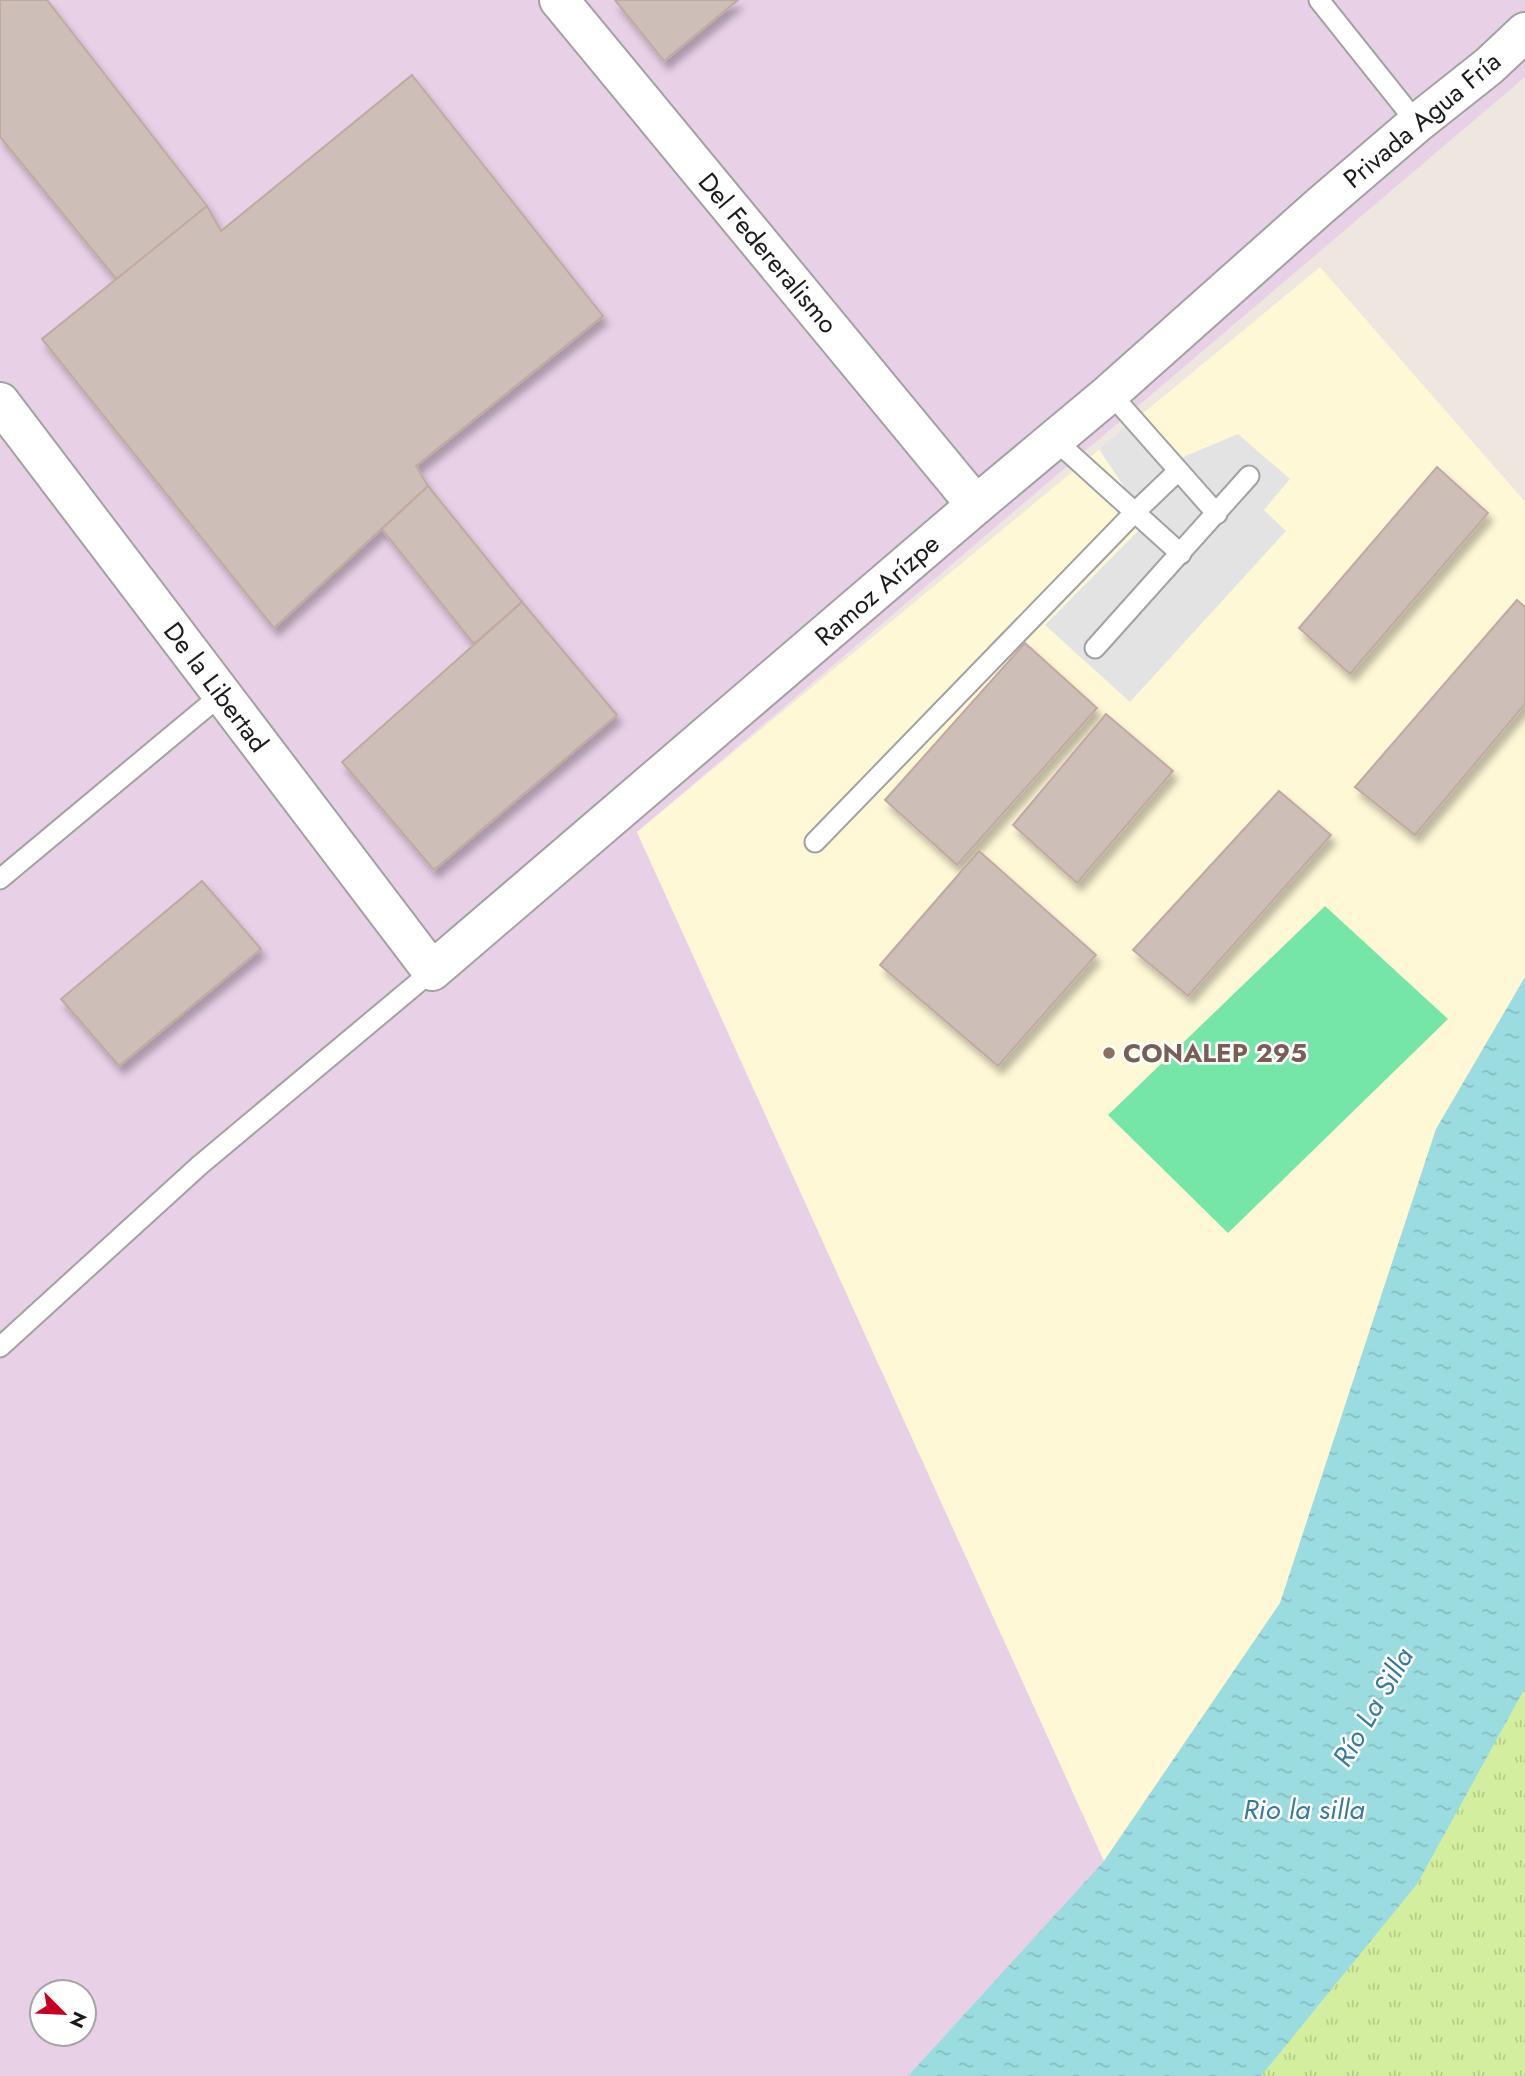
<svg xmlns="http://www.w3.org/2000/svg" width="1525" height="2076" font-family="Jost,sans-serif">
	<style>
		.industrial { fill: #e8d0e7; fill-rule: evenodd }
		.education { fill: #fff8d7 }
		.grass { fill: url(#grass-tufts) }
		.pitch { fill: #75e6a7 }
		.parking { fill: #e3e3e3 }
		.water { fill: url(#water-ripples) }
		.building { fill: #cebeb8; stroke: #c1a9a1; stroke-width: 2; filter: url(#shadow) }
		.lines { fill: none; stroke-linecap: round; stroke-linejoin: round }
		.service-casing { stroke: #a2a2a2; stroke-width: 23 }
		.minor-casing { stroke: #a2a2a2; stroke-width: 42 }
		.service { stroke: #fff; stroke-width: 19 }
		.minor { stroke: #fff; stroke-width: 38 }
		.education-dot { fill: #8d6e63; stroke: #fff; stroke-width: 2.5 }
		.labels { text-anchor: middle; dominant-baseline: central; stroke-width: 5; stroke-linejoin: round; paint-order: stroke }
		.street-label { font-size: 26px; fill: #1b1b1b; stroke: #fff }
		.education-label { font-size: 26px; font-weight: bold; fill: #785e54; stroke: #fff; text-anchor: start }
		.water-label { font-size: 28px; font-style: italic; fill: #397a9b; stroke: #fff }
	</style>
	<defs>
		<pattern id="grass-tufts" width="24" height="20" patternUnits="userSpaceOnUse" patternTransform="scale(1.75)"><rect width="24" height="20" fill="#d3ee9f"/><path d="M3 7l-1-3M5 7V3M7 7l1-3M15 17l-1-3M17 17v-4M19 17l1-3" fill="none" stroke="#b5cc88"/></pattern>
		<pattern id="water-ripples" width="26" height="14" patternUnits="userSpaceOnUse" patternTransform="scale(1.75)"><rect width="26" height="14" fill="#9bdce1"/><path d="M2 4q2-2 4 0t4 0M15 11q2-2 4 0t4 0" fill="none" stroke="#85bcc0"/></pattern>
		<filter id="shadow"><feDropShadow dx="4.5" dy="8" stdDeviation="3.5" flood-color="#0004"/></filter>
	</defs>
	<rect width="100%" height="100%" fill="#eee7df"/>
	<path class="industrial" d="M0,0H1525V77L637,832L1104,1861L908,2076H0ZM42,1992H84V2034H42Z"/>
	<path class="education" d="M1320,267L1525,502V977L1436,1129L1280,1603L1104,1861L637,832Z"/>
	<path class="grass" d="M1525,1630V2076H1154Z"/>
	<path class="pitch" d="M1325,906L1448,1019L1228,1233L1108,1115Z"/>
	<path class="parking" d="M1142,414L1176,460L1238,434L1290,479L1264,510L1286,531L1130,702L1045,625L1147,522L1099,449Z"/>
	<path class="water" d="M1525,977V1688L1417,1884L1261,2076H908L1104,1861L1280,1603L1436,1129Z"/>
	<g class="building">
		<path d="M0,0H47L207,206L117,280L0,137Z"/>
		<path d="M615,0H738L664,61Z"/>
		<path d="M412,75L603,316L416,466L428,486L274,628L42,339L207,206L221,231Z"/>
		<path d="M1437,467L1488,513L1350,674L1299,628Z"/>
		<path d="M428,486L522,602L474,644L382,529Z"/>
		<path d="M1517,600L1525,607V704L1415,835L1355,787Z"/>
		<path d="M522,602L617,715L434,870L342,762Z"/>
		<path d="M1025,643L1097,708L957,865L885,800Z"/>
		<path d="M1106,714L1173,771L1077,883L1013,825Z"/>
		<path d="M1279,791L1331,835L1188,996L1133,950Z"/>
		<path d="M979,851L1096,955L998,1066L880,965Z"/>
		<path d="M202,881L261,949L119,1066L61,999Z"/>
	</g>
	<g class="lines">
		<g class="service-casing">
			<g id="service">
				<path d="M1319,0L1417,123"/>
				<path d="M1110,393L1217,514"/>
				<path d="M1055,440L1181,554"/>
				<path d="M1095,648L1249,476"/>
				<path d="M815,842L1134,513L1178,471"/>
				<path d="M0,879L222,694"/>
				<path d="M0,1347L200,1165L432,971"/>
			</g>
		</g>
		<g class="minor-casing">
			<g id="minor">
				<path d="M559,0L976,505"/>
				<path d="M0,402L432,971L976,505L1110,393L1319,207L1417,123L1489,66L1525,32"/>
			</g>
		</g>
		<use href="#service" class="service"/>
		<use href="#minor" class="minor"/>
	</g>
	<circle class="education-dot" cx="1109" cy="1053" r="7"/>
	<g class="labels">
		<g class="street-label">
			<text transform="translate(1422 120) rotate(-40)">Privada Agua Fría</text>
			<text transform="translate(768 253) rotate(50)">Del Federeralismo</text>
			<text transform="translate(877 590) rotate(-41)">Ramoz Arízpe</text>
			<text transform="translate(216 687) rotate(53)">De la Libertad</text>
		</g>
		<g class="education-label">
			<text x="1123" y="1053">CONALEP 295</text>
		</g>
		<g class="water-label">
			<text transform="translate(1373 1707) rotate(-60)">Río La Silla</text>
			<text x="1304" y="1809">Rio la silla</text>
		</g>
	</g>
	<g transform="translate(63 2013) rotate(114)"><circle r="33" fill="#ffffff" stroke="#a4a4a4" stroke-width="2"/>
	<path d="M0-5L12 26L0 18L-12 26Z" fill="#c60021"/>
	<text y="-10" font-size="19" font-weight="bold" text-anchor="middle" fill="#1b1b1b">N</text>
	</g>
</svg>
